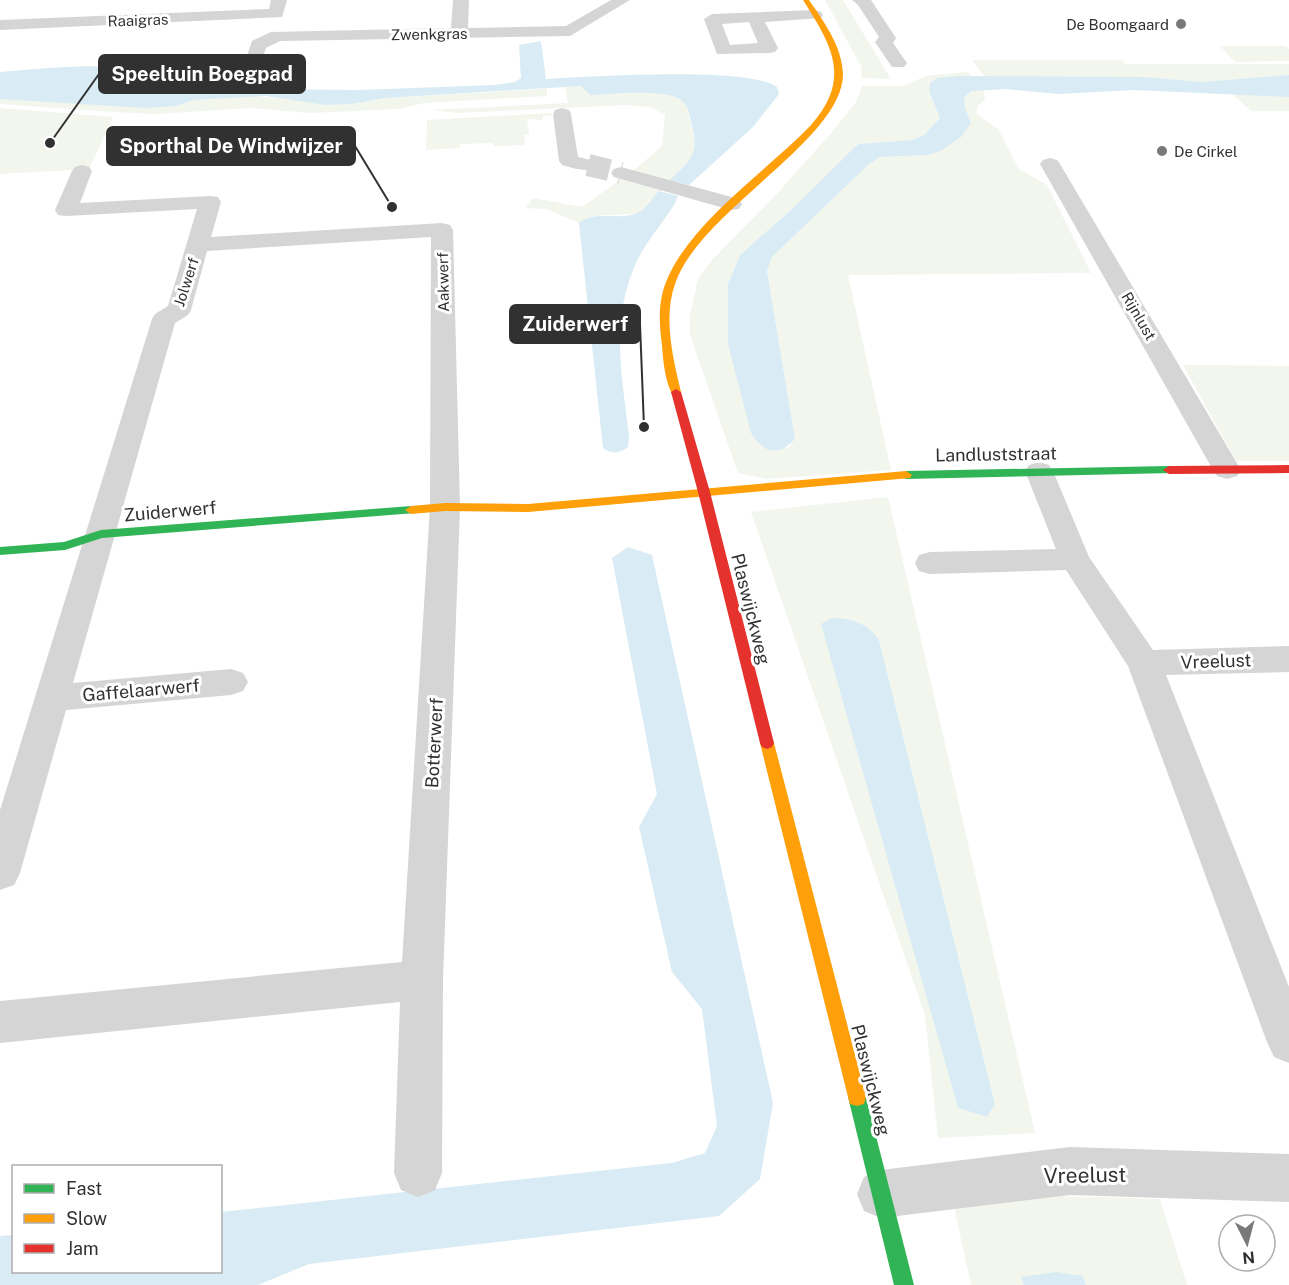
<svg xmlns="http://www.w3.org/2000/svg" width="1289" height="1285" font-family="'Public Sans',sans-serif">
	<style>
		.green { fill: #f2f6ed; fill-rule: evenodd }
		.water { fill: #d9ebf4 }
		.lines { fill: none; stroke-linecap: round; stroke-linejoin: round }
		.street-tunnel { stroke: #d6d6d6; stroke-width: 22; stroke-dasharray: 22 11; stroke-linecap: butt }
		.street { fill: #d5d5d5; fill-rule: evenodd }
		.fast { fill: #30b455; fill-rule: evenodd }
		.slow { fill: #ff9f0a; fill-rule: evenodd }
		.jam { fill: #e5322d; fill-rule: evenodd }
		.poi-dot { fill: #797979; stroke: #fff; stroke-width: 2 }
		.labels { text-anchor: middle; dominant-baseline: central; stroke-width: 6; stroke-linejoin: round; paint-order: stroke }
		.far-street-label { font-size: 15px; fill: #313131; stroke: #fff }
		.far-poi-label { font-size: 15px; fill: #313131; stroke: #fff; text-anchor: end }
		.street-label { font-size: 18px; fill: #313131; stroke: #fff }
		.near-street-label { font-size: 21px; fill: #313131; stroke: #fff }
		.leader { fill: none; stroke: #313131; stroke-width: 2 }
		.callout-dot { fill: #313131; stroke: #fff; stroke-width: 2 }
		.callout { fill: #313131; stroke: #313131; stroke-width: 2 }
		.callout-label { font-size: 20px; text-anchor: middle; font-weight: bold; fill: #fff }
	</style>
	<rect width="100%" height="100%" fill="#fff"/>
	<g class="green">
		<path d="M825,0H843L891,79L862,78L861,66Z"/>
		<path d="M1220,46H1285L1289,49V61L1235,62Z"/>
		<path d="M972,60H1122L1125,64H1289V75L1202,82L1144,77H985Z"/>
		<path d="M968,72L972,77L937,78L930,83L929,91L940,118L924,135L912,140L859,144L791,210L740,255L728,284L787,449L795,439L767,270L772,257L868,165L880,157L928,155L971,123L965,108L964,97L972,91L983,89L985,99L977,107V114L998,129L1019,169L1047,185L1091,273L848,275L891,470L766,479L738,473L690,335V316L698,279L711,261L774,197L832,132L856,102L862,86H903L926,76Z"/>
		<path d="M581,86L591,95C611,95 669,86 684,102C688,107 689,117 691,124C695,139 697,146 690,160L641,212C622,218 595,210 579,223L547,209L526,208L533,198L582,207L638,167L662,146L665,115L650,107L625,105L457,113L431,110L568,103L565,87Z"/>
		<path d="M547,89V96L424,103L400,109L310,113L251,108L156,114L113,112L0,104V99L176,106L193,100L252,96L294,99L326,105L352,104L385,98Z"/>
		<path d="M721,89C732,90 747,96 753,106L743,110L714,92Z"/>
		<path d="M1231,93L1289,97V111H1251Z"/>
		<path d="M0,108L113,117L89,169L0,174Z"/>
		<path d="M552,113V116H543V120L527,119L529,135H524L525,145L494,146L493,143L460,144V148L426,150L427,120Z"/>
		<path d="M1183,365L1289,366V461H1236Z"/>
		<path d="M888,497L1035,1133L938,1138L925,1015L751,512ZM832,618L879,640L995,1104L986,1117L958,1108L822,624Z"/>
		<path d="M951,1193L1160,1199L1187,1285H1086L1083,1276L1021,1278L1024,1285H971Z"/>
	</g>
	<g class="water">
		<path d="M541,41L546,79C588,77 747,66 777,87L779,94L753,127L689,185L669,181C689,161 700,156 692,126C690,119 689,109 685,104C674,86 610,95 590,95L581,86L385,98L352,104L326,105L266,96L193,100L176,106L146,108L0,99V72C20,71 100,62 113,69L106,92L147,93L247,89L359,90L495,85L515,82L521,78L519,45Z"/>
		<path d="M1289,75V97L1133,90L1059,94L1006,89L972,91L964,97L965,108L971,123L961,137L942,150L928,155L880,157L868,165L772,257L767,271L795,439C779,457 763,453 751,433L728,344V284L740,255L791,210L855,147L859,144L912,140L924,135L940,118L929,91L930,83L937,78L959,76L1144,77L1202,82Z"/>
		<path d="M659,191L678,196L674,205C662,224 645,243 636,263C610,321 622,376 629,436L628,447C620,454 611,454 603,448L579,223C596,209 621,222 639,212C647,208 653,197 659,191Z"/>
		<path d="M628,547L652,555L773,1103L760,1179L719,1216L309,1264L258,1285H0V1236L13,1235L14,1272H220L221,1212L672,1163L705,1153L717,1126L702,1009L672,972L639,827L657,794L612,558Z"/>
		<path d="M832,618C851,618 867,623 879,640L995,1104L987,1117L958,1108L821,624Z"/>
		<path d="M1056,1272L1083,1276L1086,1285H1024L1021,1277Z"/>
	</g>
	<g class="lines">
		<path class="street-tunnel" d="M588,165L621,173"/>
		<g class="street">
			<path d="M271,0H287L282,17L0,30V20L269,9Z"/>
			<path d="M453,0H469L468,28L566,26L611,0H630L570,36L280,41L266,48L256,77H244L241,73L252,41L271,32L451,28Z"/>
			<path d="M852,0H871L896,38L893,43L907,63L904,67H892L875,42L879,37L858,5Z"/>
			<path d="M815,10L821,12L823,15L821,18L765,22L778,48L775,52L769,53L717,54L704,19L712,14ZM749,22L758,43L730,45L722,24Z"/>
			<path d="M562,108L569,110L571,114L578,157L595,161L598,165L595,169C584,172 573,168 562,165L559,161L553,114L555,110Z"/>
			<path d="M1050,158L1057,160L1060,164L1241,470L1237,476L1227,479L1217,476L1213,470L1040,164L1043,160Z"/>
			<path d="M82,165L89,167L92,171L80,203L210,196L218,197L221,202L211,237L442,223L450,225L453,230L460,507L443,980L442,1173L435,1190L418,1197L401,1190L394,1173L400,1002L0,1043V1001L402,962L430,507L431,237L207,251L191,310L188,315L175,323L73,683L231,669L243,673L248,682L243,691L231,695L66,710L20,873L14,885L0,890V810L152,319L155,314L168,306L197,209L66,216L58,215L55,210L72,171L75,167Z"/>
			<path d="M621,167L739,199L742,204L739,209L731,210L614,177L611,173L614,169Z"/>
			<path d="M1039,462L1049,465L1053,471L1089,557L1153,650L1289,646V672L1166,675L1289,987V1063L1274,1057L1267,1042L1128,666L1066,570L930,574L919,571L915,563L919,555L930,552L1056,549L1025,471L1029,465Z"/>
			<path d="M1070,1147L1289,1154V1202L1070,1195L881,1218L864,1211L857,1194L864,1177L881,1170Z"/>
		</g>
		<g class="fast">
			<path d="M1169,466L1173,467L1175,470L1173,473L906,479L900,475L906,471Z"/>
			<path d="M411,506L415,507L417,510L415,513L102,538L65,550L0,555V547L64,542L101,530Z"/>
			<path d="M857,1088L864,1090L866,1097L914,1285H894L848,1097L850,1090Z"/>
		</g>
		<g class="slow">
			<path d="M803,0H809C824,22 842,46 843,74C843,140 699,211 675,284C663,318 673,358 681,392L676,395L672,394C665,380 663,361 662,345C659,325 658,302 666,282C690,222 766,172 811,125C852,78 832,46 803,0Z"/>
			<path d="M906,471L912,475L910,478L528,512L445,511L411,514L405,510L411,506L445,503L528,504Z"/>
			<path d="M767,737L772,739L774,743L866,1097L864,1104L857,1106L850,1104L848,1097L760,743L762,739Z"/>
		</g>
		<g class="jam">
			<path d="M676,389L681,392L710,492L774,743L772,747L767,749L762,747L760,743L698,492L671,392Z"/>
			<path d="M1289,465V473L1169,474L1163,470L1169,466Z"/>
		</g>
	</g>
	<g class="poi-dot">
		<circle cx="1181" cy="24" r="6"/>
		<circle cx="1162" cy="151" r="6"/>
	</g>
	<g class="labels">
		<g class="far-street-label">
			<text transform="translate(138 20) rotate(-2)">Raaigras</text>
			<text transform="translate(429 34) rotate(-1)">Zwenkgras</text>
			<text transform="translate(186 282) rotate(-72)">Jolwerf</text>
			<text transform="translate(443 282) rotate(-91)">Aakwerf</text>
			<text transform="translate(1139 316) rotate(60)">Rijnlust</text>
		</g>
		<g class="far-poi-label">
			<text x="1169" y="24">De Boomgaard</text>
			<text x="1174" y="151" text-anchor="start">De Cirkel</text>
		</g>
		<g class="street-label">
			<text transform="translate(996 454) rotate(-1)">Landluststraat</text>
			<text transform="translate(170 511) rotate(-5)">Zuiderwerf</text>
			<text transform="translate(751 609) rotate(76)">Plaswijckweg</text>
			<text transform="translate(1216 661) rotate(-2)">Vreelust</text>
			<text transform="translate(141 690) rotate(-5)">Gaffelaarwerf</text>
			<text transform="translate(434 743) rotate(-87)">Botterwerf</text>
			<text transform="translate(871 1080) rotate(76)">Plaswijckweg</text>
		</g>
		<g class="near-street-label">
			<text transform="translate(1085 1175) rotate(-1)">Vreelust</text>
		</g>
	</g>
	<path class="leader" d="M50 143L99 74M392 207L355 146M644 427L640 324"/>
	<g class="callout-dot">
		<circle cx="50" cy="143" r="6"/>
		<circle cx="392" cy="207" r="6"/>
		<circle cx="644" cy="427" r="6"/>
	</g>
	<g class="callout">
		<rect x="99" y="55" width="206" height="38" rx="6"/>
		<rect x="107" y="127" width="248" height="38" rx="6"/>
		<rect x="510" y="305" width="130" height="38" rx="6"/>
	</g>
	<g class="callout-label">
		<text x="202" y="81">Speeltuin Boegpad</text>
		<text x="231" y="153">Sporthal De Windwijzer</text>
		<text x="575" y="331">Zuiderwerf</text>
	</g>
	<rect x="12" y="1165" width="210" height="108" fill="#ffffff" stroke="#adadad" stroke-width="1.5"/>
	<rect x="24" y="1184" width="30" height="9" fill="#30b455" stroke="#adadad" stroke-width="1.5"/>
	<text x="66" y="1195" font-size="18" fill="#313131">Fast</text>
	<rect x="24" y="1214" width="30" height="9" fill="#ff9f0a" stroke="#adadad" stroke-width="1.5"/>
	<text x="66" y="1225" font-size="18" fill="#313131">Slow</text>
	<rect x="24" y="1244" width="30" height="9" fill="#e5322d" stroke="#adadad" stroke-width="1.5"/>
	<text x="66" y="1255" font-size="18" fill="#313131">Jam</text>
	<g transform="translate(1247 1243) rotate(174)"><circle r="28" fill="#ffffff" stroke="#adadad" stroke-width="1.5"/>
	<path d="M0-4.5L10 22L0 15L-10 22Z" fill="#797979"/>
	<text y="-9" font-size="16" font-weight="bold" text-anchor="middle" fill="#313131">N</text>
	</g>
</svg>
